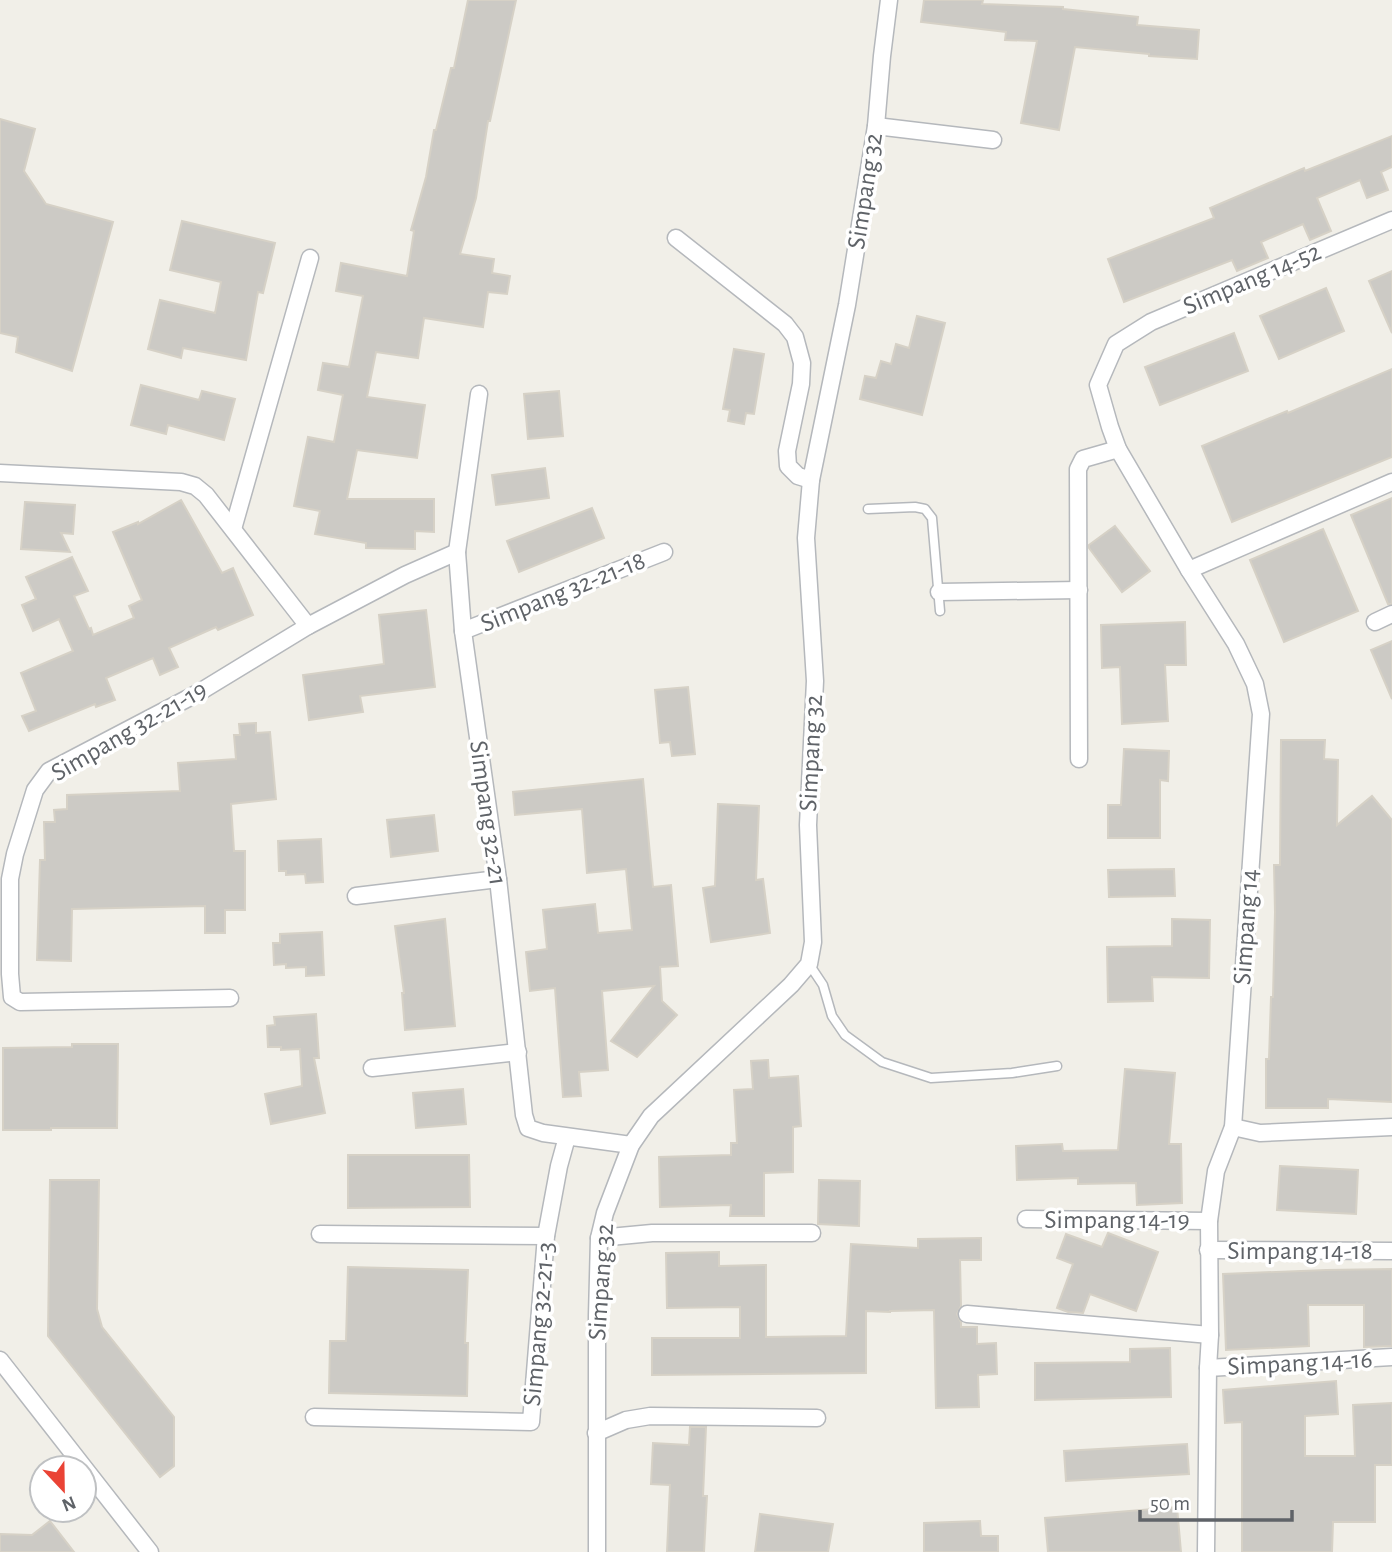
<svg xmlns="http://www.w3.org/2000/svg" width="1392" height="1552" font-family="'Alegreya Sans',sans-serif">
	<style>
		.building { fill: #cccac5; stroke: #d6d1c6; stroke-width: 2 }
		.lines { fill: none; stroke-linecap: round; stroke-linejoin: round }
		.lane-casing { stroke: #b5b8bc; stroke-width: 11 }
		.street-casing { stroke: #b5b8bc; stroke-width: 19 }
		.lane { stroke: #fff; stroke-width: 8 }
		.street { stroke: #fff; stroke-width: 16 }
		.labels { text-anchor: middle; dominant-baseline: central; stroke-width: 7; stroke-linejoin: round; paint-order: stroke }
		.street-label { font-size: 26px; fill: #5f6368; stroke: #fff }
	</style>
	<rect width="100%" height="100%" fill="#f1efe8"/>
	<g class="building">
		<path d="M468,0H516L490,121H488L476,198L460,254L494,259L492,273L510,276L507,294L488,292L483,327L424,318L418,358L376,352L367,397L425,405L417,458L357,450L347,499H434V532L415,531V549L366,548V543L315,534L320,511L294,506L299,481L308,437L334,442L343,395L318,390L323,363L349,367L363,296L336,291L341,263L407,276L414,231L411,230L426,177L434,130H436L451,68H454Z"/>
		<path d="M924,0H983L982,4L1063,7V9L1138,17L1137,25L1199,30L1197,59L1149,56V54L1075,47L1059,130L1021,123L1037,41L1005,40L1006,32L921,22Z"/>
		<path d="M0,119L35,129L24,171L46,204L113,222L72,371L16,352L18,337L0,333Z"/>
		<path d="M1392,136V167L1381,172L1388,190L1367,198L1360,180L1317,198L1331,231L1310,240L1303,224L1261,242L1268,258L1237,271L1232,260L1124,302L1108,259L1214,218L1210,208L1304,168L1305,171Z"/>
		<path d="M182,221L275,243L263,293L258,292L246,360L183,348L181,358L148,349L160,300L215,313L221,282L170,270Z"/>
		<path d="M1392,271V333L1369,281Z"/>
		<path d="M1326,288L1344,331L1279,359L1260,316Z"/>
		<path d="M917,316L945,323L922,415L860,399L865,376L876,378L881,361L891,364L896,344L909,348Z"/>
		<path d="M1234,333L1248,371L1160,405L1145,367Z"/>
		<path d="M734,349L764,354L754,414L746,413L744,424L728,421L730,410L723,409Z"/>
		<path d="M1392,369V457L1232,522L1202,446L1287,411L1288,413Z"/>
		<path d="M141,385L199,400L202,391L235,399L224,440L168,425L166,434L131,425Z"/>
		<path d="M559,391L563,436L528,439L524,394Z"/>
		<path d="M545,468L549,498L496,505L492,475Z"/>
		<path d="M1392,498V604H1388L1351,515Z"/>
		<path d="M181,500L222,573L233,568L253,615L218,630L216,627L169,648L178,667L160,675L153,658L106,678L115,700L96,707L95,704L29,731L22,716L36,711L21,673L73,651L59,619L33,631L22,605L36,599L26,577L72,557L88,591L74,596L89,629L91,628L93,635L134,618L129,606L142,600L113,532L138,522V524Z"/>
		<path d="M25,502L75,505L73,534L61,533L70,552L21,549Z"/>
		<path d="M592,508L604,538L519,572L507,541Z"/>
		<path d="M1115,526L1150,571L1122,592L1089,548V545Z"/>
		<path d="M1323,529L1358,611L1284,642L1250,560Z"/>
		<path d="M426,610L435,687L360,696L363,712L309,720L303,675L384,664L379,615Z"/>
		<path d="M1185,622L1186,665H1165L1168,721L1122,724L1120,667L1102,668L1101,625Z"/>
		<path d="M1392,641V699L1371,650Z"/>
		<path d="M688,687L695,754L672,756L670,742L660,743L655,690Z"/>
		<path d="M256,723V733L270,732L276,799L231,804L234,851H245V910H225V933H205V906L72,909L71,961L37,960L40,860H45L44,822H55L54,810L67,809V795L180,791L178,763L236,759L234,735H240L239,724Z"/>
		<path d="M1281,740H1325L1324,759L1338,760L1337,825L1372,796L1392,820V1102L1328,1099V1108H1266V1059H1269L1271,997H1273L1275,912L1274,865H1280Z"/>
		<path d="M1124,749L1169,751L1168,781L1160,780V838H1108V805H1121Z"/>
		<path d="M643,779L653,887L671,885L678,966L660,967L662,1001L677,1015L637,1057L611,1041L654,986L602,991L608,1070L579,1072L581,1096L563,1097L555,988L530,991L526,952L547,949L543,910L595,904L598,933L632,930L626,869L587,873L582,809L515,815L513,792Z"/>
		<path d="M718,804L759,806L756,880L763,879L770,933L711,942L703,888L715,886Z"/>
		<path d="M434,815L438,851L391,857L387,820Z"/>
		<path d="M321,839L323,882L306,883L305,874L286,875V871H279L278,841Z"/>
		<path d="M1174,869L1175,896L1109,897L1108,870Z"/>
		<path d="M445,919L455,1026L405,1030L402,993H404L395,926Z"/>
		<path d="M1172,919L1210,920L1209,978L1152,977L1153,1001L1108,1002L1107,947L1172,946Z"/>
		<path d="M322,932L324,975L306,976V967L286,968V964L274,965L273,943H280V934Z"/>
		<path d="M316,1014L319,1058H314L325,1113L271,1124L265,1094L302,1086L300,1049L281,1050V1047H268L267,1026L275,1025L274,1017Z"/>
		<path d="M72,1044H118L117,1128H51V1130H3V1048L72,1047Z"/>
		<path d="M768,1060L769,1078L798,1076L801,1126L793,1127V1172L764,1173V1216H730L731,1205L660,1207L659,1157L731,1155V1143H737L734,1090L753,1089L751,1061Z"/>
		<path d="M1125,1069L1175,1073L1169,1144H1181L1182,1203L1137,1205L1136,1183L1078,1184V1178L1017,1180L1016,1146L1062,1144L1063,1151L1118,1150Z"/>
		<path d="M463,1089L466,1124L416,1128L413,1093Z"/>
		<path d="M348,1155H469L470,1207L348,1208Z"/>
		<path d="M1280,1166L1358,1170L1356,1214L1277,1210Z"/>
		<path d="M50,1180H99L97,1309L102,1327L174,1417V1466L160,1477L48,1336Z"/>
		<path d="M819,1180L860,1181L859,1226L818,1224Z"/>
		<path d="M1108,1233L1158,1252L1136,1311L1090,1294L1083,1313L1068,1312L1057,1308L1073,1264L1057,1258L1066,1234L1102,1247Z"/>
		<path d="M981,1238V1260H960L961,1306L957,1314L961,1322V1327H977V1344L996,1343L997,1374L978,1375L979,1407L936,1408L934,1310L890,1311V1312L866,1311V1373L652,1375V1338H740V1307L667,1308L666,1253L719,1252V1266L766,1265V1337L846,1336L851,1244L918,1248V1239Z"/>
		<path d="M348,1267L468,1270L465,1343H468L467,1396L329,1393L330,1341H346Z"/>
		<path d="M1392,1269V1346L1364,1347V1305H1308L1309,1346L1226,1350L1223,1274L1326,1270Z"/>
		<path d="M1170,1348L1171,1397L1035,1400V1363L1130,1362V1349Z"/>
		<path d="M1336,1381L1338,1414L1305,1416V1456H1355L1353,1405L1392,1403V1465H1375V1522H1333L1332,1552H1242V1422L1225,1423L1223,1390Z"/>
		<path d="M690,1427H706L703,1496H707L704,1552H667L670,1485L651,1484L653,1443L689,1445Z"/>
		<path d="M1187,1444L1189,1474L1066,1481L1064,1451Z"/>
		<path d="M1177,1507L1181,1552H1048L1045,1518Z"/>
		<path d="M760,1514L833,1524L828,1552H755Z"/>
		<path d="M50,1521L74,1552H0V1534L32,1535Z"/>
		<path d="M980,1521L981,1536H998V1552H924V1523Z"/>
	</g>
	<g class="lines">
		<g class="lane-casing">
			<g id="lane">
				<path d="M868,509L915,507L925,509L932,518L940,611"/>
				<path d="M809,964L823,985L832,1016L845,1035L882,1062L931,1078L1012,1073L1057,1066"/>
			</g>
		</g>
		<g class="street-casing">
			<g id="street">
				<path d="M876,126L993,140"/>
				<path d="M676,238L785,324L795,337L802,363L801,384L787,451L788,466L798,476L811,480"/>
				<path d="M479,394L457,552L463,631L498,879L524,1115L528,1128L543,1133L631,1145"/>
				<path d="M0,473L181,482L195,486L206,495L308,626"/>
				<path d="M233,529L310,258"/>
				<path d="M1189,570L1392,482"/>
				<path d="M939,592L1079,590"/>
				<path d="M1375,622L1392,614"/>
				<path d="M463,631L664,552"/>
				<path d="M1079,759L1078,469L1083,459L1118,449"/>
				<path d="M356,896L498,879"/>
				<path d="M230,998L20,1002L12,997L10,974V879L15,854L35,790L49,771L198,693L308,626L405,575L457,552"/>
				<path d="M372,1068L518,1052"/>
				<path d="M1233,1127L1260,1133L1392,1127"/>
				<path d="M1026,1219L1209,1221"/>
				<path d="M320,1234L546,1236"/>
				<path d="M599,1238L652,1233H812"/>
				<path d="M1208,1250L1392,1251"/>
				<path d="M967,1314L1210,1335"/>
				<path d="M0,1360L150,1552"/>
				<path d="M1208,1368L1392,1357"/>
				<path d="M314,1417L531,1422L546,1236L559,1166L567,1137"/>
				<path d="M596,1433L626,1420L650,1416L817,1418"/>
				<path d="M597,1552V1316L599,1238L605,1213L631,1145L651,1116L791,985L809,964L813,942L808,825L815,681L806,538L811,480L847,305L876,126L882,56L889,0"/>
				<path d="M1206,1552L1208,1368L1210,1335L1209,1221L1216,1171L1233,1127L1261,714L1255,684L1236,644L1189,570L1118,449L1110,427L1098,385L1116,344L1151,322L1392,220"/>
			</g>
		</g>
		<use href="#lane" class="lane"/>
		<use href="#street" class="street"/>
	</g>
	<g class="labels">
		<g class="street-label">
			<text transform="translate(865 191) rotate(-81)">Simpang 32</text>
			<text transform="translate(1252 279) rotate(-23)">Simpang 14-52</text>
			<text transform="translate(563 592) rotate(-22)">Simpang 32-21-18</text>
			<text transform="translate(129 731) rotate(-30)">Simpang 32-21-19</text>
			<text transform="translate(811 753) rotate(-87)">Simpang 32</text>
			<text transform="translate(488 813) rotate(82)">Simpang 32-21</text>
			<text transform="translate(1246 927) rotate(-86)">Simpang 14</text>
			<text x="1117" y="1220">Simpang 14-19</text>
			<text x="1300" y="1251">Simpang 14-18</text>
			<text transform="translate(601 1282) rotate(-86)">Simpang 32</text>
			<text transform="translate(539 1324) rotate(-85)">Simpang 32-21-3</text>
			<text transform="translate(1300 1363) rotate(-3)">Simpang 14-16</text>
		</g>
	</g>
	<g transform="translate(63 1489) rotate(158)"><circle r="33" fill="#ffffff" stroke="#bfc1c3" stroke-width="2"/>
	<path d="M0-5L12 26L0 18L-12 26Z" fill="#ea4335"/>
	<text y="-10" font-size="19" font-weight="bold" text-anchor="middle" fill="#5f6368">N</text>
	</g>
	<path d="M1140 1510v10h152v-10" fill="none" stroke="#5f6368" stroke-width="3.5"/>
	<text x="1150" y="1510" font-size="21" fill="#5f6368" stroke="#ffffff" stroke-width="5" paint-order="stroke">50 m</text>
</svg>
